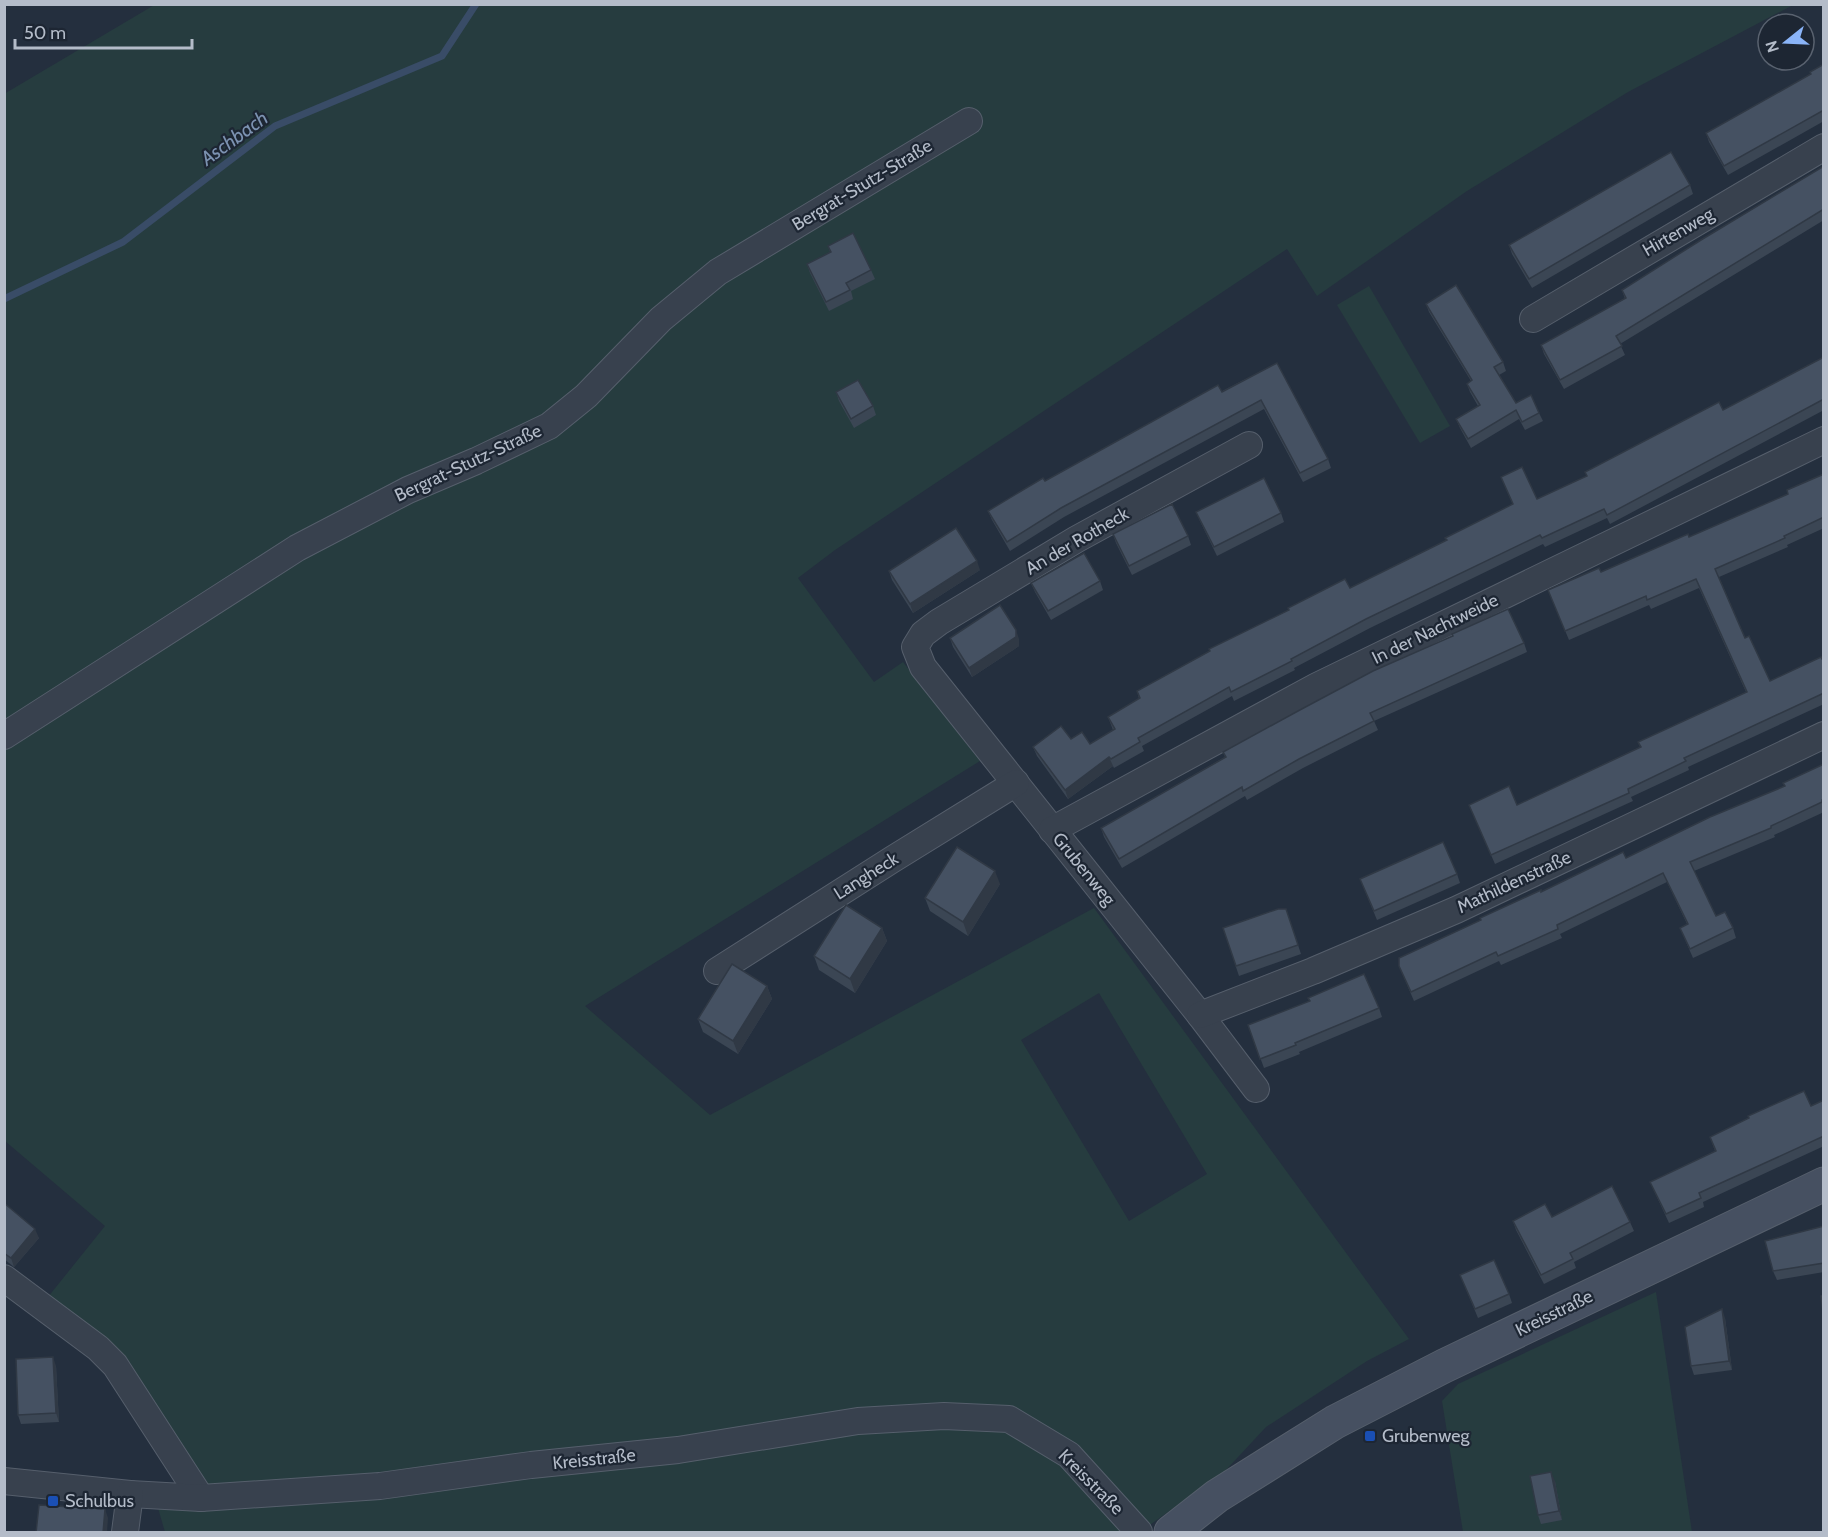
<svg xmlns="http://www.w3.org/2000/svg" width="1828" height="1537" font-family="Cabin,sans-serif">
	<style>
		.green { fill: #263c3f; fill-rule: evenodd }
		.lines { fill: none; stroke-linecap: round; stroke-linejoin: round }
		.stream { stroke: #394c67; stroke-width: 7 }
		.street-casing { stroke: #565f6c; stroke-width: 28 }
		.secondary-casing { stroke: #565f6c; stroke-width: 35 }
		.street { stroke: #38414e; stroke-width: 26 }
		.secondary { stroke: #465061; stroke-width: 33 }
		.wall { fill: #3b4654 }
		.shaded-wall { fill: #303945 }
		.building { fill: #455162; stroke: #303945; stroke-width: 1.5 }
		.transit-dot { fill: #1a4fb4; stroke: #1d2633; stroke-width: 2 }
		.labels { text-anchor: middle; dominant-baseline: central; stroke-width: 4.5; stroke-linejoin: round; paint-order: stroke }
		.street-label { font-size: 18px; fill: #b4bcc9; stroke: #1d2633 }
		.poi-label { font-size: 18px; fill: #b4bcc9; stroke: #1d2633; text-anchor: start }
		.water-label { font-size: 20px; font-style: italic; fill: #7c92b1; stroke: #1d2633 }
	</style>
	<rect width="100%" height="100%" fill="#242f3e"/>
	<g class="green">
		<path d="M156,4L1793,5L1628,92L1467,191L1317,296L1287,249L835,550L798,578L874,682L903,662L980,761L585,1006L710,1115L1094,908L1409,1339L1367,1361L1266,1427L1225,1471L1140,1532H165L153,1491H208L48,1297L105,1226L5,1141L4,94ZM1099,993L1207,1174L1129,1221L1021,1040Z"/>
		<path d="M1369,286L1450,426L1420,443L1337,305Z"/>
		<path d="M1656,1292L1692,1532H1463L1442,1401L1458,1384Z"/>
	</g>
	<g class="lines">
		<path class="stream" d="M4,299L123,242L275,126L442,56L476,4"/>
		<g class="street-casing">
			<g id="street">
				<path d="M1533,319L1824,147"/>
				<path d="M1249,445L1077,539L939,622L923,634L915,647L923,667L1200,1015L1256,1089"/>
				<path d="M4,736L297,548L408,490L476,461L549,426L586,396L661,319L718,272L969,121"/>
				<path d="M1052,830L1317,686L1824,440"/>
				<path d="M717,971L893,859L1016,783"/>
				<path d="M1200,1015L1313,971L1456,910L1824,735"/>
				<path d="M4,1278L98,1348L115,1365L201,1498"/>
				<path d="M4,1481L130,1494L201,1498L380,1486L531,1465L678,1450L858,1421L944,1416L1009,1419L1069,1455L1139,1532"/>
				<path d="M125,1532L130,1494"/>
			</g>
		</g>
		<g class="secondary-casing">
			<path id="secondary" d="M1171,1532L1217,1496L1335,1422L1444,1366L1824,1184"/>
		</g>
		<use href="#street" class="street"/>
		<use href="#secondary" class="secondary"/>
	</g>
	<g class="wall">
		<path d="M1824,64V121L1728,175L1709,142L1706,133L1811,74Z"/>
		<path d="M1824,166V220L1620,344L1625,355L1564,389L1544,354L1541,345L1625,299L1622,290Z"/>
		<path d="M1690,185L1693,194L1532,288L1512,254L1509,245Z"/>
		<path d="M828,246L871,270L875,279L851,291L853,299L829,311L810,273L807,264L830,252Z"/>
		<path d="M1426,304L1503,362L1506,371L1499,375L1516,403L1539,413L1543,421L1525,430L1519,419L1471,448L1460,428L1456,419L1478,406L1470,392L1467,384L1471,381L1429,312Z"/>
		<path d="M1824,357V410L1610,524L1607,518L1545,547L1543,544L1370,628L1294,668L1295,670L1234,701L1232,696L1142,746L1144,751L1114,768L1113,766L1068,799L1037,756L1033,747L1071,739L1090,744L1113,730L1108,717L1139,699L1137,691L1446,541L1513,505L1501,477L1537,499L1587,476L1585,472L1723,410Z"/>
		<path d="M1277,363L1328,459L1331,468L1303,482L1264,409L1064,517L1010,551L992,520L988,511Z"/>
		<path d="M836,392L873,406L876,415L854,428L839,401Z"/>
		<path d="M1824,474V528L1787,545L1788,547L1719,577L1745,638L1770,681L1824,658V704L1688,767L1689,770L1631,797L1633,801L1495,864L1469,805H1517L1640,747L1638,742L1746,692L1699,588L1651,609L1649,605L1569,640L1548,590L1601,572L1689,537L1788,494Z"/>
		<path d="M1196,512L1281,513L1284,522L1217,556L1200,521Z"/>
		<path d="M1113,534L1188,536L1191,545L1132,575L1116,543Z"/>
		<path d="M980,570L913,613L892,580L889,571Z"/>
		<path d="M1100,581L1103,590L1051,620L1035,592L1031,583Z"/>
		<path d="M950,638L1019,639V646L972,677L953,647Z"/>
		<path d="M1524,643L1527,652L1374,721L1378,730L1303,768L1247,800L1245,796L1122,868L1104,837L1101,828L1225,757L1223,752Z"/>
		<path d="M1824,764V812L1774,835L1775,837L1694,871L1716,916L1733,928L1736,938L1693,958L1680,928L1687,924L1667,882L1560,934L1562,938L1501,965L1499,961L1414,1001L1399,966L1541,892L1626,858L1784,786Z"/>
		<path d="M1457,874L1460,883L1377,920L1360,879Z"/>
		<path d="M1000,884L968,936L930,911L925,898Z"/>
		<path d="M1286,909L1301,954L1239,976L1223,928Z"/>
		<path d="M882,928L887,941L855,993L819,970L814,956Z"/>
		<path d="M767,986L772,999L738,1054L703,1032L698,1019Z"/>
		<path d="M1310,1001L1379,1008L1382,1017L1299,1052L1300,1054L1264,1068L1248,1025Z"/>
		<path d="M1824,1100V1146L1703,1202L1704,1207L1669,1223L1650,1182L1715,1151L1710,1137L1811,1106Z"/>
		<path d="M4,1203L39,1238L14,1267L4,1259Z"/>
		<path d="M1552,1217L1630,1222L1634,1231L1574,1262L1576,1268L1544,1284L1516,1230L1513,1221Z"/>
		<path d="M1824,1226V1272L1777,1280L1773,1271Z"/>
		<path d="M1460,1275L1509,1294L1512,1303L1478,1318Z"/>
		<path d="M1725,1318L1732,1370L1694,1375L1691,1366Z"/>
		<path d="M56,1366L59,1422L21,1424L18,1415Z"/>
		<path d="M1555,1481L1562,1520L1541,1524L1538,1515Z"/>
	</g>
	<g class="shaded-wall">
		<path d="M977,561L980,570L913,613L910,604Z"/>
		<path d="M1016,630L1019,639V646L972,677L969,668Z"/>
		<path d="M1109,757L1113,766L1068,799L1065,790Z"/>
		<path d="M995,871L1000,884L968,936L963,922Z"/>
		<path d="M882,928L887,941L855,993L850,979Z"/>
		<path d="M767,986L772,999L738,1054L733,1041Z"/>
		<path d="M35,1229L39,1238L14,1267L11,1258Z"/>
		<path d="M1722,1309L1725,1318L1732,1370L1729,1361Z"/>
		<path d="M53,1357L56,1366L59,1422L56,1413Z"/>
		<path d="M1551,1472L1555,1481L1562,1520L1559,1511Z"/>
		<path d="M105,1509L108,1518L107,1533H103Z"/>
	</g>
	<g class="building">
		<path d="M1824,64V110L1724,166L1706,133L1811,74L1810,72Z"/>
		<path d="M1671,152L1690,185L1529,279L1509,245Z"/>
		<path d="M1824,166V209L1616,336L1622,346L1560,380L1541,345L1626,298L1622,290L1701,240Z"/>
		<path d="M853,233L871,270L846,283L850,290L826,302L807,264L831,252L828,246Z"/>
		<path d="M1456,285L1503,362L1494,367L1516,403L1531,395L1539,413L1522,422L1516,410L1468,439L1456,419L1480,405L1467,384L1472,380L1426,304Z"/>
		<path d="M1824,357V399L1607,515L1604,509L1542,538L1540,535L1366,619L1291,659L1292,661L1231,692L1229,687L1138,738L1140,742L1111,759L1109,757L1065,790L1033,747L1061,726L1071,739L1082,732L1090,744L1115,729L1108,717L1140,698L1137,691L1210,651L1209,649L1289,610L1288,608L1345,579L1350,588L1447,540L1445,538L1513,504L1501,477L1522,467L1537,499L1587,476L1585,472L1719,402L1723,410Z"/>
		<path d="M1277,363L1328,459L1300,473L1261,400L1061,508L1007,542L988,511L1043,478L1045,481L1218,385L1222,392Z"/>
		<path d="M858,380L873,406L851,419L836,392Z"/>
		<path d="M1824,474V517L1784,536L1785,538L1715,569L1745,638L1749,636L1770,681L1821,657L1822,659L1824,658V693L1684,758L1686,761L1628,789L1629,793L1491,855L1469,805L1509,786L1517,805L1641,747L1638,742L1747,692L1696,579L1647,600L1646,596L1565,631L1548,590L1599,568L1601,572L1688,534L1689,537L1788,494L1787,490Z"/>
		<path d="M1264,478L1281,513L1214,547L1196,512Z"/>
		<path d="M1172,504L1188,536L1129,566L1113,534Z"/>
		<path d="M956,528L977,561L910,604L889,571Z"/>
		<path d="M1084,553L1100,581L1048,611L1031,583Z"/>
		<path d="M1000,605L1016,630V637L969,668L950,638Z"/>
		<path d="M1508,609L1524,643L1370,713L1374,721L1299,759L1243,791L1242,787L1119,859L1101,828L1226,757L1223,752L1298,711L1373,671L1453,636L1452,634Z"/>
		<path d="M1824,764V799L1822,800V802L1771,826V828L1690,862L1716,916L1725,912L1733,928L1690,949L1680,928L1688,924L1663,873L1557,925L1558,929L1498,956L1496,952L1411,992L1399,966V958L1481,920L1480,918L1541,890V892L1623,852L1626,858L1710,817L1785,786L1783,783Z"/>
		<path d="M1443,842L1457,874L1374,911L1360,879Z"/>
		<path d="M957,847L995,871L963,922L925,898Z"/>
		<path d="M846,905L882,928L850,979L814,956Z"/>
		<path d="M1278,909H1286L1298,945L1236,966L1223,928Z"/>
		<path d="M732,964L767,986L733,1041L698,1019Z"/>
		<path d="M1364,974L1379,1008L1295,1043L1296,1045L1260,1059L1248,1025L1310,1001L1308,998Z"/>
		<path d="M1804,1091L1811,1106L1824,1100V1136L1699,1193L1701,1198L1666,1214L1650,1182L1716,1151L1710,1137L1749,1118L1748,1116Z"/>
		<path d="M1612,1186L1630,1222L1570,1253L1573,1259L1541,1275L1513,1221L1545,1204L1552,1217Z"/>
		<path d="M4,1203L35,1229L11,1258L4,1253Z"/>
		<path d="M1824,1226V1263L1773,1271L1765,1241Z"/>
		<path d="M1494,1260L1509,1294L1475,1309L1460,1275Z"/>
		<path d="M1824,1295V1319L1821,1296Z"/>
		<path d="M1722,1309L1729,1361L1691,1366L1685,1327Z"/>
		<path d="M53,1357L56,1413L18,1415L16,1359Z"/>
		<path d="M1551,1472L1559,1511L1538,1515L1530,1476Z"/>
		<path d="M39,1505L105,1509L103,1533H36Z"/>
	</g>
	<g class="transit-dot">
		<rect x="1364" y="1430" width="12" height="12" rx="3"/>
		<rect x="47" y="1495" width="12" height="12" rx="3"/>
	</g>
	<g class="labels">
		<g class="street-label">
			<text transform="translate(862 185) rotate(-31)">Bergrat-Stutz-Straße</text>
			<text transform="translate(1678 232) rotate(-30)">Hirtenweg</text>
			<text transform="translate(468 463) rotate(-25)">Bergrat-Stutz-Straße</text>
			<text transform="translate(1077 541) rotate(-30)">An der Rotheck</text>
			<text transform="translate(1435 629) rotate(-26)">In der Nachtweide</text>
			<text transform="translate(1084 869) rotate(51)">Grubenweg</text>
			<text transform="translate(866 876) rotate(-32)">Langheck</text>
			<text transform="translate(1514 882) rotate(-25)">Mathildenstraße</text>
			<text transform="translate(1554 1313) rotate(-26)">Kreisstraße</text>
			<text transform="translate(594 1459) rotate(-6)">Kreisstraße</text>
			<text transform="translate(1091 1482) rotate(45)">Kreisstraße</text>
		</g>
		<g class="poi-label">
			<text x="1382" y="1436">Grubenweg</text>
			<text x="65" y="1501">Schulbus</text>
		</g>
		<g class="water-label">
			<text transform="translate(234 138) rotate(-36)">Aschbach</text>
		</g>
	</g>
	<rect width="1828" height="1537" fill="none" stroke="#b4bcc9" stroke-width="12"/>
	<g transform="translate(1786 42) rotate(252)"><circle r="28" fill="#1d2633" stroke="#59626f" stroke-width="1.5"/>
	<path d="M0-4.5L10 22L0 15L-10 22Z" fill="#8ab4f8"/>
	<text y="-9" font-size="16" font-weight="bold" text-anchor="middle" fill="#b4bcc9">N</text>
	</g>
	<path d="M15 39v9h177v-9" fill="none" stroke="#b4bcc9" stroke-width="3"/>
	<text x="24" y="39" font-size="18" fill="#b4bcc9" stroke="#1d2633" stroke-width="4.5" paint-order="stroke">50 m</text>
</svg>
